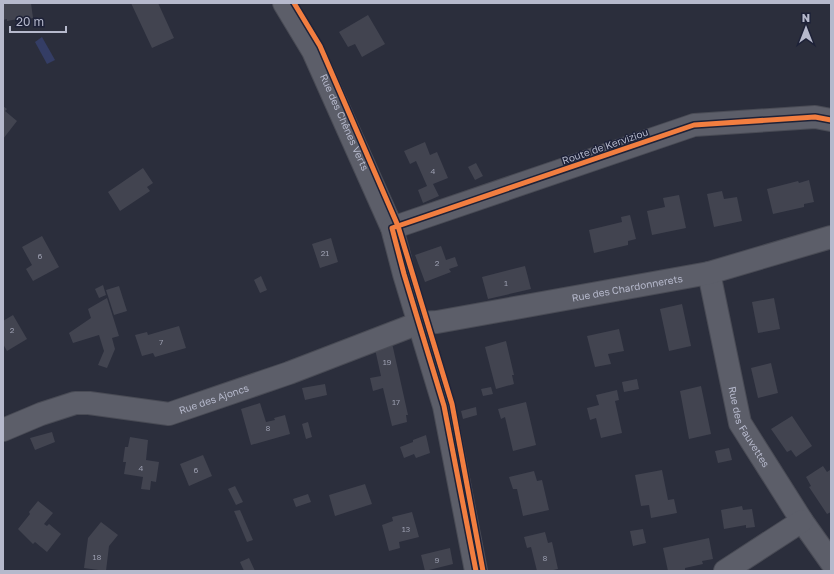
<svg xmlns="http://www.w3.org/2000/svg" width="834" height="574" font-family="'Golos Text',sans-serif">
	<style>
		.water { fill: #343d65 }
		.building { fill: #424450 }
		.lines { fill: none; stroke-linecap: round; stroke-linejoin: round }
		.street-casing { stroke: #494b55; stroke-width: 24 }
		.street { stroke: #5c5e69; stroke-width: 22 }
		.cycleway-casing { stroke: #1e2238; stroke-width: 8 }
		.cycleway { stroke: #f27e40; stroke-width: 5 }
		.labels { text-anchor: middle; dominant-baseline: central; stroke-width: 3; stroke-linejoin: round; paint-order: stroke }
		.number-label { font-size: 8px; fill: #999cad }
		.street-label { font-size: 10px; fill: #b6b9cc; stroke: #1e2238 }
	</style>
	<rect width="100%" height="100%" fill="#2b2e3c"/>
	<path class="water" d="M42,37L55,60L47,64L35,42Z"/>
	<g class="building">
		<path d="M3,3H31L33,18L23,20V18L7,21V19L3,20Z"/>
		<path d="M131,3H158L174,38L152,48Z"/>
		<path d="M368,15L385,44L362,57L355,44L348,47L339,32Z"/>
		<path d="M3,106L7,109L5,111L17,121L3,139Z"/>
		<path d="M425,142L430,155L437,152L448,178L433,184L439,196L423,203L418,190L427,186L416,161L410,164L404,151Z"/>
		<path d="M476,163L483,176L475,180L468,167Z"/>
		<path d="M143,168L153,183L147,187L150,191L120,211L108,192Z"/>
		<path d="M809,180L814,202L804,204V207L773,214L767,189L798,181L799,183Z"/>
		<path d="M722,191L724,199L737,197L742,221L714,227L707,194Z"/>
		<path d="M679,195L686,228L652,235L647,211L665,207L663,198Z"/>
		<path d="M630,215L636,239L628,241V245L594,253L589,230L622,222L621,217Z"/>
		<path d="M42,236L59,267L33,281L26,269L32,265L22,247Z"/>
		<path d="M331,238L338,262L320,268L312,244Z"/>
		<path d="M441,246L446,260L455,257L458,266L449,269L451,272L425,282L415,255Z"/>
		<path d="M525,266L531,289L488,299L482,277Z"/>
		<path d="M261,276L267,290L260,293L254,280Z"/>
		<path d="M103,285L106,295L99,298L95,289Z"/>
		<path d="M119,286L127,311L114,315L106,290Z"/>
		<path d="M107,298L119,336L112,338L115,349L107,368L98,365L104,351L99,335L73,343L69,333L91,318L88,309Z"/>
		<path d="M774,298L780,329L758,333L752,302Z"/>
		<path d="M682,304L691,346L669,351L660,309Z"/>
		<path d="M13,315L27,339L7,351L3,344V321Z"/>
		<path d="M179,326L186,348L155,357L153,353L142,356L135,335L147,332L148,335Z"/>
		<path d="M619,329L624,351L608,354L611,364L595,367L587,336Z"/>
		<path d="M506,341L514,375H512L514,384L496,389L485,347Z"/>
		<path d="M392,343L408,415H406L407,422L392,426L383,388L373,391L370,378L381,376L375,349Z"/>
		<path d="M771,363L778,393L758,398L751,368Z"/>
		<path d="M637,379L639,389L624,392L622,382Z"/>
		<path d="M325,384L327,395L305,400L302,388Z"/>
		<path d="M701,386L711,434L689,439L680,391Z"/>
		<path d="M491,387L493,394L483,396L481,389Z"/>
		<path d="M617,390L619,400L615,401L622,433L601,438L596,418L590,420L587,408L599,405L596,395Z"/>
		<path d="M526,402L536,445L513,451L505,417L501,419L498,409Z"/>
		<path d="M260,403L266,422L275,420L274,418L285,415L290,434L251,445L241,409Z"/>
		<path d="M476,407L477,415L463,419L461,411Z"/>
		<path d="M792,416L812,446L796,457L791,450L787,452L771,429Z"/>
		<path d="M308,422L312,437L306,439L302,424Z"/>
		<path d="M52,432L55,442L35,450L30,438Z"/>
		<path d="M426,435L430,453L416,458L414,454L404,458L400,447L413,442V440Z"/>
		<path d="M130,437L148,440L146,460L159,462L156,482L151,481L150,490L141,489L143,477L124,474L126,462H123L125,447H128Z"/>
		<path d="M729,448L732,460L718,463L715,451Z"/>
		<path d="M203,455L212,476L189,486L180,464Z"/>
		<path d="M823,466L827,472L830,470L831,472V512L827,514L809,487L811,486L806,477Z"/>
		<path d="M662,470L668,500L674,499L677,513L651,518L649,505L641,506L635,475Z"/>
		<path d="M534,471L537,481L542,480L549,510L523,516L517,489H513L509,477Z"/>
		<path d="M365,484L372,504L335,516L329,495Z"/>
		<path d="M235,486L243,502L236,505L228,489Z"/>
		<path d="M308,494L311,502L296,507L293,499Z"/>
		<path d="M38,501L53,513L44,524L47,526L49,524L61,534L47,552L35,542L33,544L18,529L30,514L29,512Z"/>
		<path d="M742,506L743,510L752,509L755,527L746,528V525L724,529L721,510Z"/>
		<path d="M240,510L253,540L247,542L234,511Z"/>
		<path d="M412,512L419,537L399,542L400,548L389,551L382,525L393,521L392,517Z"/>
		<path d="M101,522L118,535L109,546L106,571L84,568L88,538Z"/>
		<path d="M643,529L646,543L633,546L630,531Z"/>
		<path d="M545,532L548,543L552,542L558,569L549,571H537L531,547L527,548L524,537Z"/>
		<path d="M709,538L713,559L702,561L703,564L685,568V571H668L663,548Z"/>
		<path d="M450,548L453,564L425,571L421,555Z"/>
		<path d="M249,558L255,571H244L240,562Z"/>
	</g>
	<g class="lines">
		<g class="street-casing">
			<g id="street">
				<path id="s1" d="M284,3L313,51L392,228L404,274L444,406L476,571"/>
				<path d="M392,228L694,125L815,117L831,120"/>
				<path id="s2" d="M709,273L740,423L802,521L831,562"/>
				<path id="s3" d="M3,430L41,414L75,403H89L169,414L289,373L419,323L437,322L709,273L831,237"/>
				<path d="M725,571L802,521"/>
			</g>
		</g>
		<use href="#street" class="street"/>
		<g class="cycleway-casing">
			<g id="cycleway">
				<path d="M294,3L320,46L398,226L452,404L483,571"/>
				<path d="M476,571L444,406L404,274L392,228L694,125L815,117L831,120"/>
			</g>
		</g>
		<use href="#cycleway" class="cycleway"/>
	</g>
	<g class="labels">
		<g class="number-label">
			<text x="433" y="171">4</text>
			<text x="325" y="253">21</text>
			<text x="40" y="256">6</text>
			<text x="437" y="263">2</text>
			<text x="506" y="283">1</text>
			<text x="12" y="330">2</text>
			<text x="161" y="342">7</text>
			<text x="387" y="362">19</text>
			<text x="396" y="402">17</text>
			<text x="268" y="428">8</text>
			<text x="141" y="468">4</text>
			<text x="196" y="470">6</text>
			<text x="406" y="529">13</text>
			<text x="97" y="557">18</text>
			<text x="545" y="558">8</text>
			<text x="437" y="560">9</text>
		</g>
		<g class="street-label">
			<text stroke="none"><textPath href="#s1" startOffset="134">Rue des Chênes Verts</textPath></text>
			<text transform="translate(605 146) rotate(-19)">Route de Kerviziou</text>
			<text stroke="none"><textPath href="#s3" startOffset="649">Rue des Chardonnerets</textPath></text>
			<text stroke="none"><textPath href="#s3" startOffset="219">Rue des Ajoncs</textPath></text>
			<text stroke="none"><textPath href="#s2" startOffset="160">Rue des Fauvettes</textPath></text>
		</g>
	</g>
	<rect width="834" height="574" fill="none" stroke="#b6b9cc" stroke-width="8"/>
	<g transform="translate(806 28)" stroke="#1e2238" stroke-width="3" paint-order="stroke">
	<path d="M0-3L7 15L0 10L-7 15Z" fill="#b6b9cc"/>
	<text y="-6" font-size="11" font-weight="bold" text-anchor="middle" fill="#b6b9cc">N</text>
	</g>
	<path d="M10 26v6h56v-6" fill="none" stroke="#b6b9cc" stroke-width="2"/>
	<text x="16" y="26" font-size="12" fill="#b6b9cc" stroke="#1e2238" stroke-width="3" paint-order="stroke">20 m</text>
</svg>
